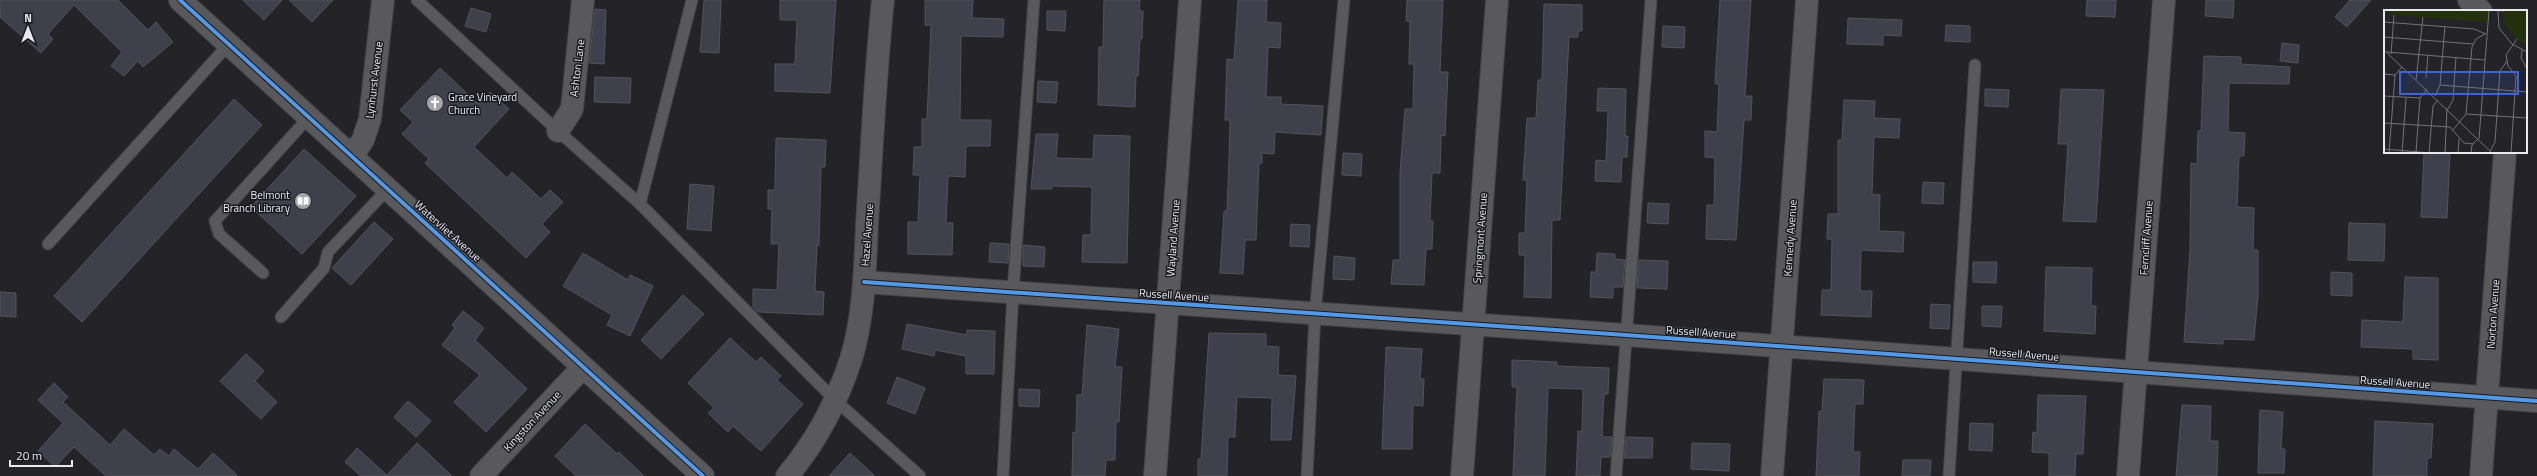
<svg xmlns="http://www.w3.org/2000/svg" width="2537" height="476" font-family="'Titillium Web',sans-serif">
	<style>
		.building { fill: #40404d; stroke: #535357 }
		.lines { fill: none; stroke-linecap: round; stroke-linejoin: round }
		.service-casing { stroke: #424245; stroke-width: 13 }
		.minor-casing { stroke: #424245; stroke-width: 24 }
		.tertiary-casing { stroke: #424245; stroke-width: 24 }
		.service { stroke: #59595c; stroke-width: 11 }
		.minor { stroke: #59595c; stroke-width: 22 }
		.tertiary { stroke: #59595c; stroke-width: 22 }
		.cycleway-casing { stroke: #191a20; stroke-width: 6 }
		.cycleway { stroke: #5399e6; stroke-width: 4 }
		.labels { text-anchor: middle; dominant-baseline: central; stroke-width: 3; stroke-linejoin: round; paint-order: stroke }
		.street-label { font-size: 11px; fill: #e9e9ee; stroke: #191a20 }
		.poi-label { font-size: 11px; fill: #e9e9ee; stroke: #191a20; text-anchor: start }
		.inset-road { fill: none; stroke: #737377; stroke-width: 1 }
		.view { fill: #3c65db; fill-opacity: 0.15; stroke: #3c65db; stroke-width: 2 }
		.inset-edge { fill: none; stroke: #e9e9ee; stroke-width: 2 }
	</style>
	<rect width="100%" height="100%" fill="#242428"/>
	<g class="building">
		<path d="M0,0H118L148,30L156,22L173,42L143,67L138,61L124,76L111,66L122,52L74,5L48,34L53,39L41,53L0,17Z"/>
		<path d="M243,0H282L264,20Z"/>
		<path d="M289,0H333L312,22Z"/>
		<path d="M704,0H721L719,53L700,52Z"/>
		<path d="M780,0H836L830,93L775,91V64H795L797,20H780Z"/>
		<path d="M925,0H973L972,18L1004,19L1003,37L961,36L960,120H991L990,146H966L965,177L948,176L946,223H953L952,255L908,254V222H918L920,175H913L914,147H922V119H927L931,25H925Z"/>
		<path d="M1104,0H1140L1139,11H1143L1142,39H1140L1138,76H1136L1135,107L1098,105L1099,47H1103Z"/>
		<path d="M1238,0H1267L1266,22L1281,23L1280,48L1268,47L1266,97H1281V104L1323,106L1321,135L1275,132L1274,154L1262,153V163H1259L1256,240H1245L1243,274L1220,273L1224,211H1227L1229,161L1230,120H1225L1227,59L1234,60Z"/>
		<path d="M1407,0H1443L1440,72H1448L1445,136L1441,135L1440,173H1432L1430,221H1433L1432,249H1426L1424,285L1391,284L1393,260H1400V172L1405,109H1413L1414,64H1409L1410,21H1406Z"/>
		<path d="M1720,0H1751L1745,96H1752L1751,120H1744L1736,240L1706,239L1707,205H1714L1715,158L1705,157V131L1717,132L1719,84H1715Z"/>
		<path d="M2087,0H2116L2115,17L2086,16Z"/>
		<path d="M2206,0H2234L2233,18L2205,16Z"/>
		<path d="M2350,0H2371L2347,27L2335,17Z"/>
		<path d="M1544,4L1582,5V31H1578V37H1569L1560,220H1552L1551,298L1524,297L1525,255H1519V233H1525L1527,180H1523L1527,118H1536L1538,80H1542Z"/>
		<path d="M471,8L491,14L486,32L465,26Z"/>
		<path d="M595,9L606,10L604,64L589,63Z"/>
		<path d="M1047,11H1066L1065,31L1047,30Z"/>
		<path d="M1848,18L1902,20L1901,36L1883,35V45L1847,44Z"/>
		<path d="M1946,25L1970,26V42L1945,41Z"/>
		<path d="M1663,26L1685,27L1684,48L1662,47Z"/>
		<path d="M2282,43L2299,45L2298,63L2280,61Z"/>
		<path d="M2204,56L2241,57V64L2290,67L2289,84L2229,83L2228,132L2245,133L2244,156H2239L2237,207L2254,208L2253,250H2258V295L2254,340L2223,339V344L2184,342L2190,249L2191,163L2197,164L2198,131H2201Z"/>
		<path d="M440,68L478,104L490,92L509,109L474,147L507,178L512,172L541,199L550,190L563,202L542,224L550,232L526,258L425,163L429,159L402,134L413,122L400,110Z"/>
		<path d="M595,77L631,78L630,103L594,102Z"/>
		<path d="M1038,81L1058,82L1056,103L1037,102Z"/>
		<path d="M1598,88L1626,89L1625,136H1628L1627,157H1622L1621,182L1595,181L1596,160L1606,161L1608,111H1597Z"/>
		<path d="M1985,89L2009,90L2008,107L1985,106Z"/>
		<path d="M2061,89L2104,90L2096,222L2063,221L2068,144H2058Z"/>
		<path d="M234,99L262,125L82,322L54,296Z"/>
		<path d="M1844,100L1875,101L1874,118L1900,119L1899,138L1874,137L1872,194L1880,195L1879,231L1904,232L1903,252L1861,250L1860,291H1872L1871,317L1821,315L1822,290H1831L1832,239H1827L1828,214H1838V140H1842Z"/>
		<path d="M1036,134H1058L1056,158L1093,159L1094,135L1130,136L1127,263L1082,262L1083,235H1091L1092,187L1052,186V189H1031Z"/>
		<path d="M776,138L826,140L825,167H821L819,245H817L815,291L824,292L823,315L758,312L753,307V289L777,290L779,244H771L772,209H768V190H775Z"/>
		<path d="M304,149L356,196L302,254L251,207Z"/>
		<path d="M2424,152H2450L2447,218L2421,217Z"/>
		<path d="M1343,153L1362,154L1361,176L1342,175Z"/>
		<path d="M1923,182L1944,183L1943,204L1922,203Z"/>
		<path d="M690,184L714,186L711,231L687,229Z"/>
		<path d="M1648,203L1669,204L1668,224L1647,223Z"/>
		<path d="M374,222L393,239L351,285L332,268Z"/>
		<path d="M2349,223L2385,224L2384,261L2348,260Z"/>
		<path d="M1291,224L1310,225L1309,247L1290,246Z"/>
		<path d="M990,243L1009,244L1008,263L989,262Z"/>
		<path d="M1023,245L1045,247L1044,267L1023,266Z"/>
		<path d="M583,253L628,280L630,275L653,286L630,336L607,325L612,315L563,286Z"/>
		<path d="M1597,253L1615,254V259L1625,260L1623,287H1613V298L1590,297L1591,272H1596Z"/>
		<path d="M1334,256L1355,258L1354,280L1333,279Z"/>
		<path d="M1639,260L1668,261L1667,289L1637,288Z"/>
		<path d="M1973,262H1997L1996,283L1973,282Z"/>
		<path d="M2046,267L2092,268L2091,306H2096L2095,334L2044,331Z"/>
		<path d="M2331,272L2352,273V296L2331,295Z"/>
		<path d="M2405,277L2438,278V360L2413,359V349L2361,347L2362,320L2403,322Z"/>
		<path d="M0,292L16,293V317L0,316Z"/>
		<path d="M683,295L704,314L661,359L641,340Z"/>
		<path d="M1931,304L1950,305L1949,329L1930,328Z"/>
		<path d="M1982,306H2002L2001,327L1982,326Z"/>
		<path d="M463,311L484,328L475,340L527,389L486,432L454,402L480,375L442,345L455,328L452,325Z"/>
		<path d="M907,324L967,335V330L995,331L994,374H966V356L935,350L934,356L902,349Z"/>
		<path d="M1087,325L1119,329L1115,367H1122L1119,422H1116L1115,460H1106L1105,476H1072L1073,432L1076,433L1077,395H1082Z"/>
		<path d="M1209,333L1266,334V346L1279,347L1278,375L1296,376L1291,440H1271L1272,398L1237,397L1235,437H1228L1227,476H1198V459H1201Z"/>
		<path d="M730,338L756,362L761,357L781,376L777,380L803,404L761,451L733,426L728,432L708,413L714,408L688,383Z"/>
		<path d="M1386,347L1422,349L1420,379H1424L1423,406L1413,405L1412,449H1382Z"/>
		<path d="M246,354L264,371L255,381L277,402L261,419L220,381Z"/>
		<path d="M1512,360L1557,362V366L1609,368L1608,394H1604L1602,433L1603,437H1612L1610,457H1601L1600,476H1576L1578,431L1582,432L1583,389L1548,388L1545,476H1513L1517,387H1512Z"/>
		<path d="M897,377L925,388L915,414L887,403Z"/>
		<path d="M1824,379L1864,380L1863,404H1855L1853,452H1860L1859,476H1816L1819,411H1822Z"/>
		<path d="M54,383L68,397L63,402L110,445L124,429L154,455L160,449L169,456L174,449L198,469L213,453L238,476H106L74,447L55,467L38,451L63,423L38,400Z"/>
		<path d="M1019,389L1040,390L1039,407L1019,406Z"/>
		<path d="M2038,395L2086,396L2083,454H2076L2075,476H2049V453L2032,452L2033,432L2037,433Z"/>
		<path d="M408,401L431,421L416,437L394,417Z"/>
		<path d="M2182,405L2211,406L2210,441H2218L2217,476H2176Z"/>
		<path d="M2260,410L2283,412L2281,449H2285L2284,473H2258Z"/>
		<path d="M2375,421L2433,424L2431,458H2427V476H2373Z"/>
		<path d="M1970,423L1993,424L1992,451L1969,450Z"/>
		<path d="M585,424L617,454L619,452L644,476H576L555,456Z"/>
		<path d="M1626,437L1653,438L1652,458H1624Z"/>
		<path d="M417,443L452,476H361L345,462L357,448L387,475Z"/>
		<path d="M1692,443L1730,444L1729,471L1691,469Z"/>
		<path d="M850,453L875,476H829Z"/>
		<path d="M1903,460H1931L1930,476H1902Z"/>
	</g>
	<g class="lines">
		<g class="service-casing">
			<g id="service">
				<path d="M417,0L558,131L640,204L835,400L920,476"/>
				<path d="M640,204L692,0"/>
				<path d="M48,244L229,44"/>
				<path d="M263,273L219,234L215,221L309,117"/>
				<path d="M281,317L324,268L328,252L388,189"/>
				<path d="M1003,476L1013,292L1034,0"/>
				<path d="M1307,476L1315,314L1344,0"/>
				<path d="M1616,476L1651,0"/>
				<path d="M1949,476L1975,65"/>
			</g>
		</g>
		<g class="minor-casing">
			<g id="minor">
				<path d="M2469,0L2481,11"/>
				<path d="M558,131L572,109L583,0"/>
				<path d="M352,156L363,140L370,119L383,0"/>
				<path d="M864,282C1422,319 1979,361 2537,401"/>
				<path d="M481,476L583,367"/>
				<path d="M787,476C816,442 837,402 851,359C864,317 865,269 867,224C872,149 875,74 883,0"/>
				<path d="M1155,476L1190,0"/>
				<path d="M1462,476L1497,0"/>
				<path d="M1772,476L1807,0"/>
				<path d="M2128,476L2164,0"/>
				<path d="M2481,476L2505,152"/>
			</g>
		</g>
		<g class="tertiary-casing">
			<path id="tertiary" d="M180,0L703,476"/>
		</g>
		<use href="#service" class="service"/>
		<use href="#minor" class="minor"/>
		<use href="#tertiary" class="tertiary"/>
		<g class="cycleway-casing">
			<g id="cycleway">
				<path d="M180,0L703,476"/>
				<path d="M864,282C1422,319 1979,361 2537,401"/>
			</g>
		</g>
		<use href="#cycleway" class="cycleway"/>
	</g>
	<defs>
		<g id="church-disc" transform="scale(0.9)"><circle r="9.5" fill="#a4a4a9" stroke="#191a20"/><path d="M-1.2-6h2.4v3.5h3.3v2.4h-3.3V6h-2.4V-.1h-3.3v-2.4h3.3Z" fill="#fff"/></g>
		<g id="library-disc" transform="scale(0.9)"><circle r="9.5" fill="#a4a4a9" stroke="#191a20"/><path d="M-6-4Q-3-5.5-.7-3.5V5Q-3 3-6 4ZM6-4Q3-5.5 .7-3.5V5Q3 3 6 4Z" fill="#fff"/></g>
	</defs>
	<g fill-rule="evenodd">
		<use href="#church-disc" x="435" y="103"/>
		<use href="#library-disc" x="303" y="201"/>
	</g>
	<g class="labels">
		<g class="street-label">
			<text transform="translate(577 68) rotate(-83)">Ashton Lane</text>
			<text transform="translate(374 80) rotate(-83)">Lynhurst Avenue</text>
			<text transform="translate(448 231) rotate(42)">Watervliet Avenue</text>
			<text transform="translate(867 235) rotate(-86)">Hazel Avenue</text>
			<text transform="translate(1173 238) rotate(-86)">Wayland Avenue</text>
			<text transform="translate(1480 238) rotate(-86)">Springmont Avenue</text>
			<text transform="translate(1790 238) rotate(-86)">Kennedy Avenue</text>
			<text transform="translate(2146 238) rotate(-86)">Ferncliff Avenue</text>
			<text transform="translate(1174 295) rotate(4)">Russell Avenue</text>
			<text transform="translate(2493 314) rotate(-86)">Norton Avenue</text>
			<text transform="translate(1701 332) rotate(4)">Russell Avenue</text>
			<text transform="translate(2024 354) rotate(5)">Russell Avenue</text>
			<text transform="translate(2395 382) rotate(4)">Russell Avenue</text>
			<text transform="translate(532 421) rotate(-47)">Kingston Avenue</text>
		</g>
		<g class="poi-label">
			<text x="448" y="97">Grace Vineyard<tspan x="448" dy="13">Church</tspan></text>
			<text x="290" y="195" text-anchor="end">Belmont<tspan x="290" dy="13">Branch Library</tspan></text>
		</g>
	</g>
	<g transform="translate(2384 10)">
		<rect width="143" height="143" fill="#242428"/>
		<path d="M6,0H105L104,12L6,5ZM120,0H143V35L133,29L119,13Z" fill="#23320c"/>
		<path class="inset-road" d="M107,0L120,1M114,1L115,18L128,34L143,42M0,12L90,19L102,24M0,27L89,34M0,40L108,143M138,40L137,48L143,59M3,42L101,50M7,44L10,5M0,64L11,65L18,57M42,68L44,45M32,70L39,7M56,75L143,82M0,86L36,88M51,86L56,75L61,16M64,99L69,90L72,47M82,104L143,108M0,113L66,117L80,133L89,134M69,120L82,104L88,37L92,29L101,24M95,129L105,0M0,139L47,143M106,141L111,132L116,61L123,51M32,142L36,88L43,79M5,143L11,65M18,143L22,88M45,143L49,96L54,90M61,143L63,98M74,143L75,129M87,143L88,135L94,129M127,143L132,66L124,56L122,45L133,29"/>
		<path class="view" d="M16,62H134V84H16Z"/>
		<rect width="143" height="143" class="inset-edge"/>
	</g>
	<g transform="translate(28 28)" stroke="#191a20" stroke-width="3" paint-order="stroke">
	<path d="M0-3L7 15L0 10L-7 15Z" fill="#e9e9ee"/>
	<text y="-6" font-size="11" font-weight="bold" text-anchor="middle" fill="#e9e9ee">N</text>
	</g>
	<path d="M10 460v6h62v-6" fill="none" stroke="#e9e9ee" stroke-width="2"/>
	<text x="16" y="460" font-size="12" fill="#e9e9ee" stroke="#191a20" stroke-width="3" paint-order="stroke">20 m</text>
</svg>
